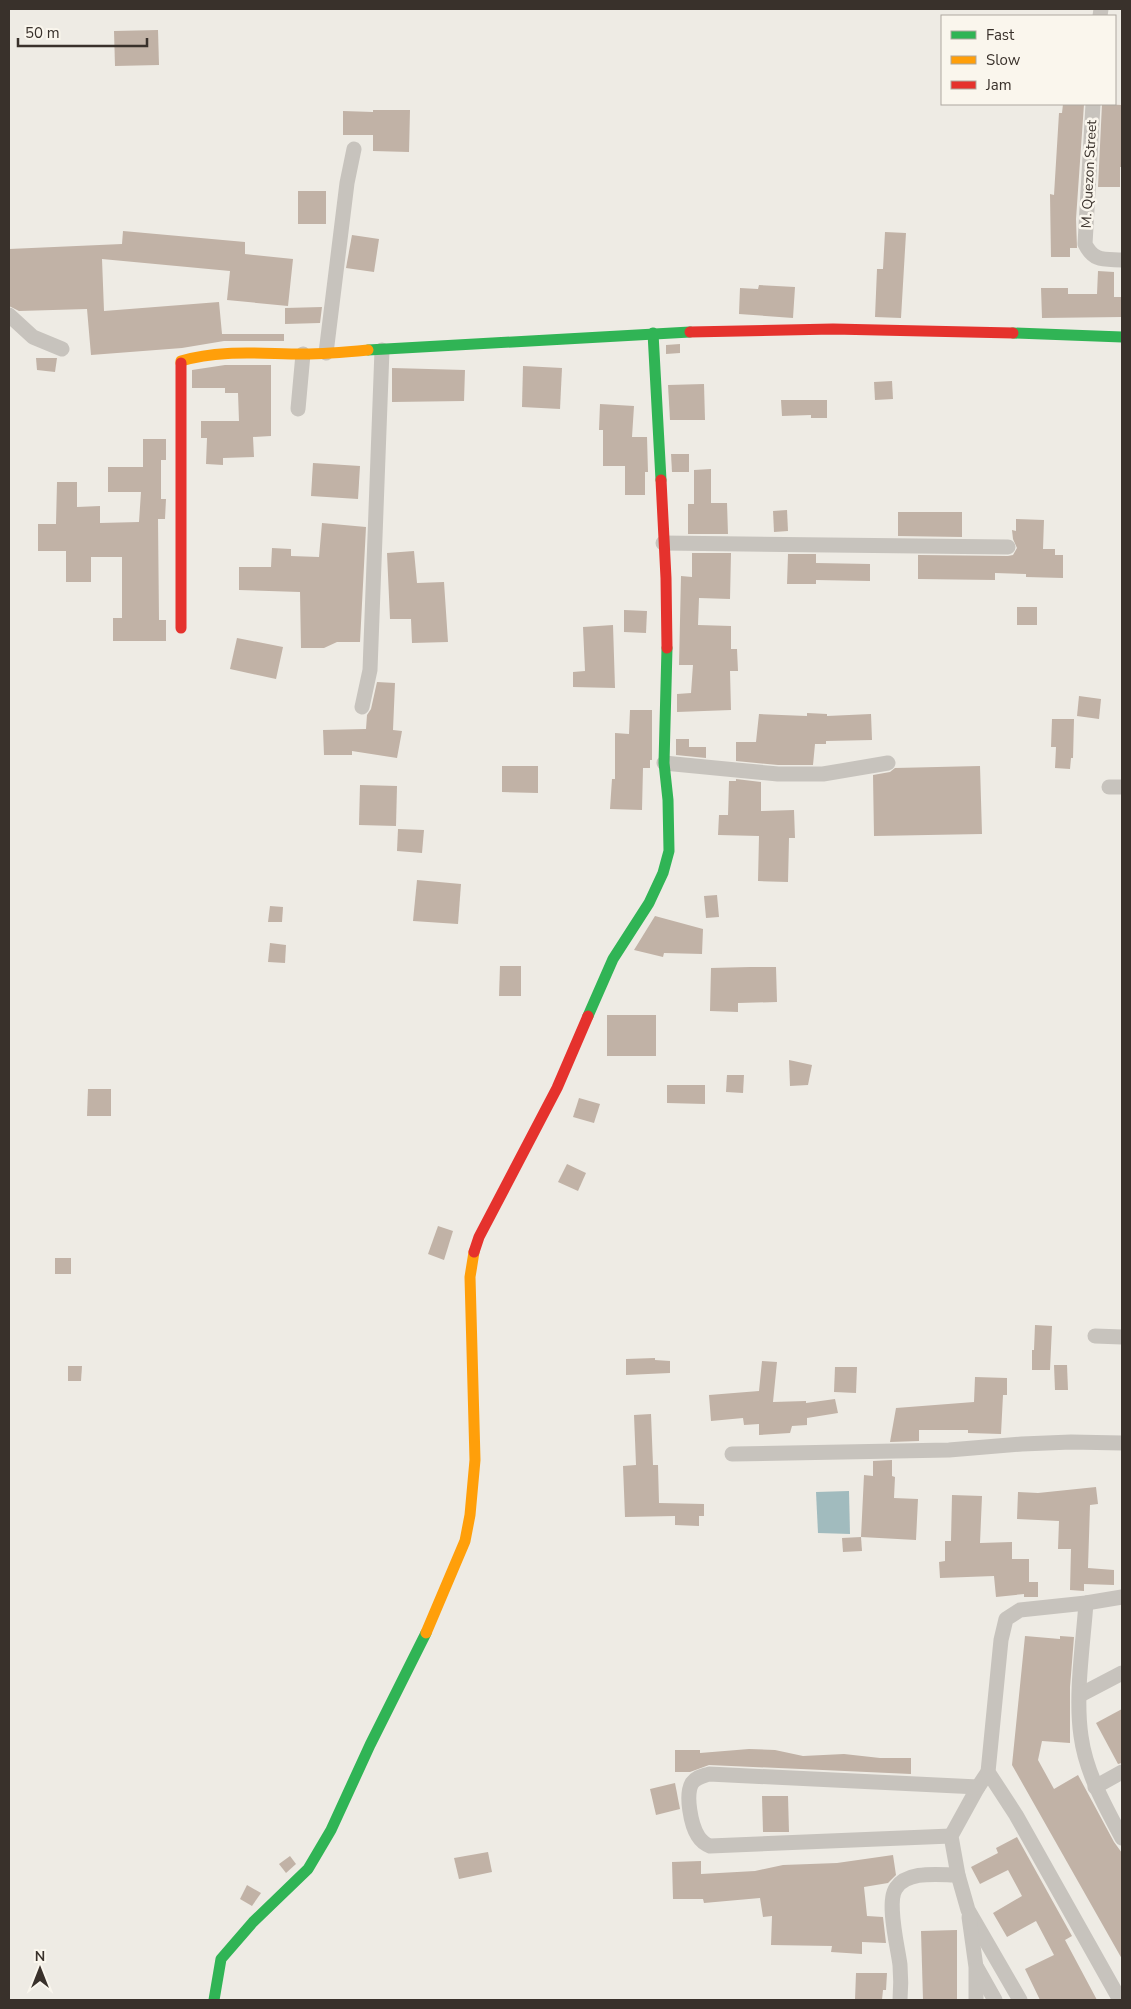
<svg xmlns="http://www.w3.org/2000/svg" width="1131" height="2009" font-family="'Nunito Sans',sans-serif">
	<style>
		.water { fill: #a1bbbe }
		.building { fill: #c1b2a6 }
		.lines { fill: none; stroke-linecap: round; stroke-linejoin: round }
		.street { stroke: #c7c3bd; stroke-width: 15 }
		.fast { stroke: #30b455; stroke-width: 11 }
		.slow { stroke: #ff9f0a; stroke-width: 11 }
		.jam { stroke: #e5322d; stroke-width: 11 }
		.labels { text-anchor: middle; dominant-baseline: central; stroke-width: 5; stroke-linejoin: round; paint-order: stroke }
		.street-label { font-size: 14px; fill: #39312b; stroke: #faf6ed }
	</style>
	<rect width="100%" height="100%" fill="#eeebe4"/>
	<path class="water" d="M849,1491L850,1534L818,1533L816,1492Z"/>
	<g class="building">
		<path d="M158,30L159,65L115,66L114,31Z"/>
		<path d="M1063,104H1084L1076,219L1077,248H1070V257H1051L1050,194L1054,195L1059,113H1062Z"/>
		<path d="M1102,104L1122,105V167H1120V187H1098Z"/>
		<path d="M373,110H410L409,152L373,151V135H343V111L373,112Z"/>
		<rect x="298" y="191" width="28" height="33"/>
		<path d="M123,231L245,242V254L293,259L288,306L227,300L230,271L102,259L104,311L219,302L222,334H284V341H224L182,348L91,355L87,309L19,311L9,306V249L122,244Z"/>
		<path d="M885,232L906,233L901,318L875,317L877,269H883Z"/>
		<path d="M352,235L379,239L374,272L346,268Z"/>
		<path d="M1098,271L1114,272V297H1122V317L1042,318L1041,288H1068V294H1097Z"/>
		<path d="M759,285L795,287L793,318L739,314L740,288L758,289Z"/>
		<path d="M322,307L320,323L285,324V308Z"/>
		<path d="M680,344V353L666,354V345Z"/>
		<path d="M36,358H57L55,372L37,370Z"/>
		<path d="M225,365H271V436L253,437L254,457L223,458V465L206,464L207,438H201V421H239L238,393H225V388H192V370Z"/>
		<path d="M523,366L562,368L560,409L522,407Z"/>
		<path d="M392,368L465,370L464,401L392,402Z"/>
		<path d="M892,381L893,399L875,400L874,382Z"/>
		<path d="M704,384L705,420H670L668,385Z"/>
		<path d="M781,400H827V418H811V415L782,416Z"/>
		<path d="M600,404L634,406L632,437H647L648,472H645V495H625V466H603V430H599Z"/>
		<path d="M143,439H166V460H161V499H166L165,519H158L159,620H166V641H113V618H122V557H91V582H66V551H38V524H56L57,482H77V507L100,506V523L139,522L141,492H108V467H143Z"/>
		<path d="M671,454H689V472H672Z"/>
		<path d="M313,463L360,466L358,499L311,496Z"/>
		<path d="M711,469V503H727L728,534H688V504H694V470Z"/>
		<path d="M787,510L788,531L774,532L773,511Z"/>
		<path d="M898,512H962V537L898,536Z"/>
		<path d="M1016,519L1044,520L1043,549H1055V555H1063V578L1026,577V574L995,573V580L918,579V555L1008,556L1013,555L1017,548L1013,539L1012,530L1016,531Z"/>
		<path d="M322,523L366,527L360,642H337L324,648H301L300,592L239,590V567H271L272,548L291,549V556L319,557Z"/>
		<path d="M414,551L417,583L444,582L448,642L412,643L411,619H390L387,553Z"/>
		<path d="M692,553H731L730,599L699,598L698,625L731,626V649H737L738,671H730L731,710L677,712V694L691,693L693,665H679L681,576L692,577Z"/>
		<path d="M788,554H816V563L870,564V581L816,580V584H787Z"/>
		<rect x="1017" y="607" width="20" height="18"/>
		<path d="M624,610L647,611L646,633L624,632Z"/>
		<path d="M613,625L615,688L573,687V672L585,671L583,627Z"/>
		<path d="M237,638L283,647L276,679L230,669Z"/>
		<path d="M377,682L395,683L393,730L402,731L397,758L352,751V755H324L323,730L366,729L367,715L371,709Z"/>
		<path d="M1079,696L1101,699L1099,719L1077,716Z"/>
		<path d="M630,710H652V760H650V768H643L642,810L610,809L612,779H615V733L629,734Z"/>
		<path d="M807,713L827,714V716L871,714L872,740L826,741V744H815L813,765H778L736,761V742H756L759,714L807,716Z"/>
		<path d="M1052,719H1074L1073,758H1071L1070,769L1055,768L1056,747H1051Z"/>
		<path d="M676,739H689V747H706V758L676,755Z"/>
		<path d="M502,766H538V793L502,792Z"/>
		<path d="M980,766L982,834L874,836L873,775L890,772L895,768Z"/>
		<path d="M736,779L761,782V811L794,810L795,838H789L788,882L758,881L759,836L718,835L719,815H728L729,781H736Z"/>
		<path d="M360,785L397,786L396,826L359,825Z"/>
		<path d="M398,829L424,830L422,853L397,851Z"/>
		<path d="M417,880L461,884L458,924L413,921Z"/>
		<path d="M717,895L719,917L706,918L704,896Z"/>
		<path d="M270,906L283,907L282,922H268Z"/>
		<path d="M655,916L703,929L702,954L664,953L663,957L634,950Z"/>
		<path d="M270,943L286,945L285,963L268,962Z"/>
		<path d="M500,966H521V996H499Z"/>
		<path d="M750,967H776L777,1002L738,1003V1012L710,1011L711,968Z"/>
		<rect x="607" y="1015" width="49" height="41"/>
		<path d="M789,1060L812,1065L808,1085L790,1086Z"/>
		<path d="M727,1075H744L743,1093L726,1092Z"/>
		<path d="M667,1085H705V1104L667,1103Z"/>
		<path d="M88,1089H111V1116H87Z"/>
		<path d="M579,1098L600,1104L594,1123L573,1117Z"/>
		<path d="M567,1164L586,1173L578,1191L558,1182Z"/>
		<path d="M438,1226L453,1231L444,1260L428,1254Z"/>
		<rect x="55" y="1258" width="16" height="16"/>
		<path d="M1035,1325L1052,1326L1050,1370H1032V1350H1034Z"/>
		<path d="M655,1358V1360L670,1361V1373L626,1375V1359Z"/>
		<path d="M762,1361L777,1362L773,1402L806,1401V1403L835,1399L838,1413L807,1418V1425L792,1426L790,1433L759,1435V1424L744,1425L743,1418L711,1421L709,1395L759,1391Z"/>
		<path d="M1054,1365H1067L1068,1390H1055Z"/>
		<path d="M68,1366H82L81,1381H68Z"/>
		<path d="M835,1367H857L856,1393L834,1392Z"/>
		<path d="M975,1377L1007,1378V1395H1003L1001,1434L968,1433V1430H919V1441L890,1442L896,1408L974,1402Z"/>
		<path d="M651,1414L653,1465H658L659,1503L704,1504V1516H699V1526L675,1525V1516L625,1517L623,1466L636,1465L634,1415Z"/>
		<path d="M892,1460V1476L895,1477L894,1498L918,1499L916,1540L861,1537L864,1475L873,1476V1461Z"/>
		<path d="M1096,1487L1098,1504L1090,1505L1088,1568L1114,1570V1585L1084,1584V1591L1070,1590L1071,1549H1058L1059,1521L1017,1519L1018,1492L1038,1493Z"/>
		<path d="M952,1495L982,1496L980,1543L1012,1542V1559H1029V1582H1038V1597H1024V1594L996,1597L994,1576L940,1578L939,1562L945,1561V1541H951Z"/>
		<path d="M861,1537L862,1551L843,1552L842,1538Z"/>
		<path d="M1025,1636L1060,1639V1636L1074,1637L1070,1687V1743L1042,1741L1038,1760L1054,1789L1078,1775L1114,1842L1122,1853V1959L1012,1765Z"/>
		<path d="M1122,1709V1763L1118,1764L1096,1723Z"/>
		<path d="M749,1749L775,1750L803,1756L844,1754L880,1758H911V1774L709,1765L690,1772H675V1750H700V1753Z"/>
		<path d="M675,1783L680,1809L656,1815L650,1789Z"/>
		<path d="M762,1796H788L789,1832H763Z"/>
		<path d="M1017,1837L1072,1936L1065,1940L1097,2000H1040L1025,1969L1054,1955L1036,1921L1007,1937L993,1913L1022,1896L1008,1870L980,1884L971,1867L998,1853L996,1848Z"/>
		<path d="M488,1852L492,1872L459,1879L454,1858Z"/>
		<path d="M893,1855L896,1875L888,1883L864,1887L867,1916L883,1917L886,1943L862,1942V1954L831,1952L832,1946L771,1945L772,1916L763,1917L760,1898L704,1903L703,1899H673L672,1862L701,1861V1874L755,1871L783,1865L837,1863Z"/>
		<path d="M290,1856L296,1864L286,1873L279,1864Z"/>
		<path d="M247,1885L261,1893L252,1906L240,1899Z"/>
		<path d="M957,1930V2000H923L921,1931Z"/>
		<path d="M856,1973H887L886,1990H883L882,2000H855Z"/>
	</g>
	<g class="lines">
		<g class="street">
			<path d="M1100,16L1101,9"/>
			<path d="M1093,104L1085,244C1094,262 1104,259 1122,260"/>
			<path d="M9,315L33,337L62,349"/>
			<path d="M326,353L347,183L354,149"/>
			<path d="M298,409L303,354"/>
			<path d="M663,543L1008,547"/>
			<path d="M362,707L370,670L382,350"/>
			<path d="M664,763L778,774H823L888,763"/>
			<path d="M1109,787H1122"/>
			<path d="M1095,1336L1122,1337"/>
			<path d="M732,1454L949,1450L1022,1444L1071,1442L1122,1443"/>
			<path d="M1086,1603C1083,1645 1075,1695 1081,1736C1086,1773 1105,1806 1122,1838"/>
			<path d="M1080,1695L1122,1673"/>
			<path d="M978,1787L951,1836L958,1875L968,1910L1020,2000"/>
			<path d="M1095,1787L1122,1772"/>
			<path d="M951,1836L710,1846C705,1844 701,1841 698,1836C691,1825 685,1795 692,1783C696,1777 703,1776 709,1774L978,1787L988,1772"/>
			<path d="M969,1917L976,1967V2000"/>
			<path d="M977,1968L995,2000"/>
			<path d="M900,2000C901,1988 901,1977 900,1965C898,1948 886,1902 896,1888C908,1870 939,1875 958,1875"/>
			<path d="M1120,2000L1016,1815L988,1772L1001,1640L1006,1619L1020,1610L1086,1603L1122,1597"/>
		</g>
		<g class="fast">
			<path d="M653,333L661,480"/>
			<path d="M1013,333L1122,337"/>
			<path d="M368,350L690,332"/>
			<path d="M588,1016L613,959L649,903L663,873L669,851L668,800L664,763L667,648"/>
			<path d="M214,2000L221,1959L253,1922L308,1869L331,1830L370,1745L426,1633"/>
		</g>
		<g class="slow">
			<path d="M181,363V361C221,349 262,354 303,354C325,354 347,352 368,350"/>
			<path d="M426,1633L465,1541L470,1515L475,1460L470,1277L474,1252"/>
		</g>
		<g class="jam">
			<path d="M690,332L833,329L1013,333"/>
			<path d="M181,363V628"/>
			<path d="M661,480L666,578L667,648"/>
			<path d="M474,1252L479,1237L557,1088L588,1016"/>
		</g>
	</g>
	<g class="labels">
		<g class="street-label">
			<text transform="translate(1089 174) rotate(-87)">M. Quezon Street</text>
		</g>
	</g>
	<rect width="1131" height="2009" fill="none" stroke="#39312b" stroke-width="20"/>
	<rect x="941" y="15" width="175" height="90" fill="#faf6ed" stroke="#ada79f"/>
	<rect x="951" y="31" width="25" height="8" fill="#30b455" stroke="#ada79f"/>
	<text x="986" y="40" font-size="15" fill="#39312b">Fast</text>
	<rect x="951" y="56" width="25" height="8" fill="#ff9f0a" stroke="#ada79f"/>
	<text x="986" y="65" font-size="15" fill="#39312b">Slow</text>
	<rect x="951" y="81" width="25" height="8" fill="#e5322d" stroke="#ada79f"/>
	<text x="986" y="90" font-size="15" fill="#39312b">Jam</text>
	<g transform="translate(40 1969)" stroke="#faf6ed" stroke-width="4" paint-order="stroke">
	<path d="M0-4L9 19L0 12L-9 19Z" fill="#39312b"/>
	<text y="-8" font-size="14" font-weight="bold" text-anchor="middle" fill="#39312b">N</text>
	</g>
	<path d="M18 38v8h129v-8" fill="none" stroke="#39312b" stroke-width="2.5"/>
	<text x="25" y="38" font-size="15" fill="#39312b" stroke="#faf6ed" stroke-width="4" paint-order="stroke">50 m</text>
</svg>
